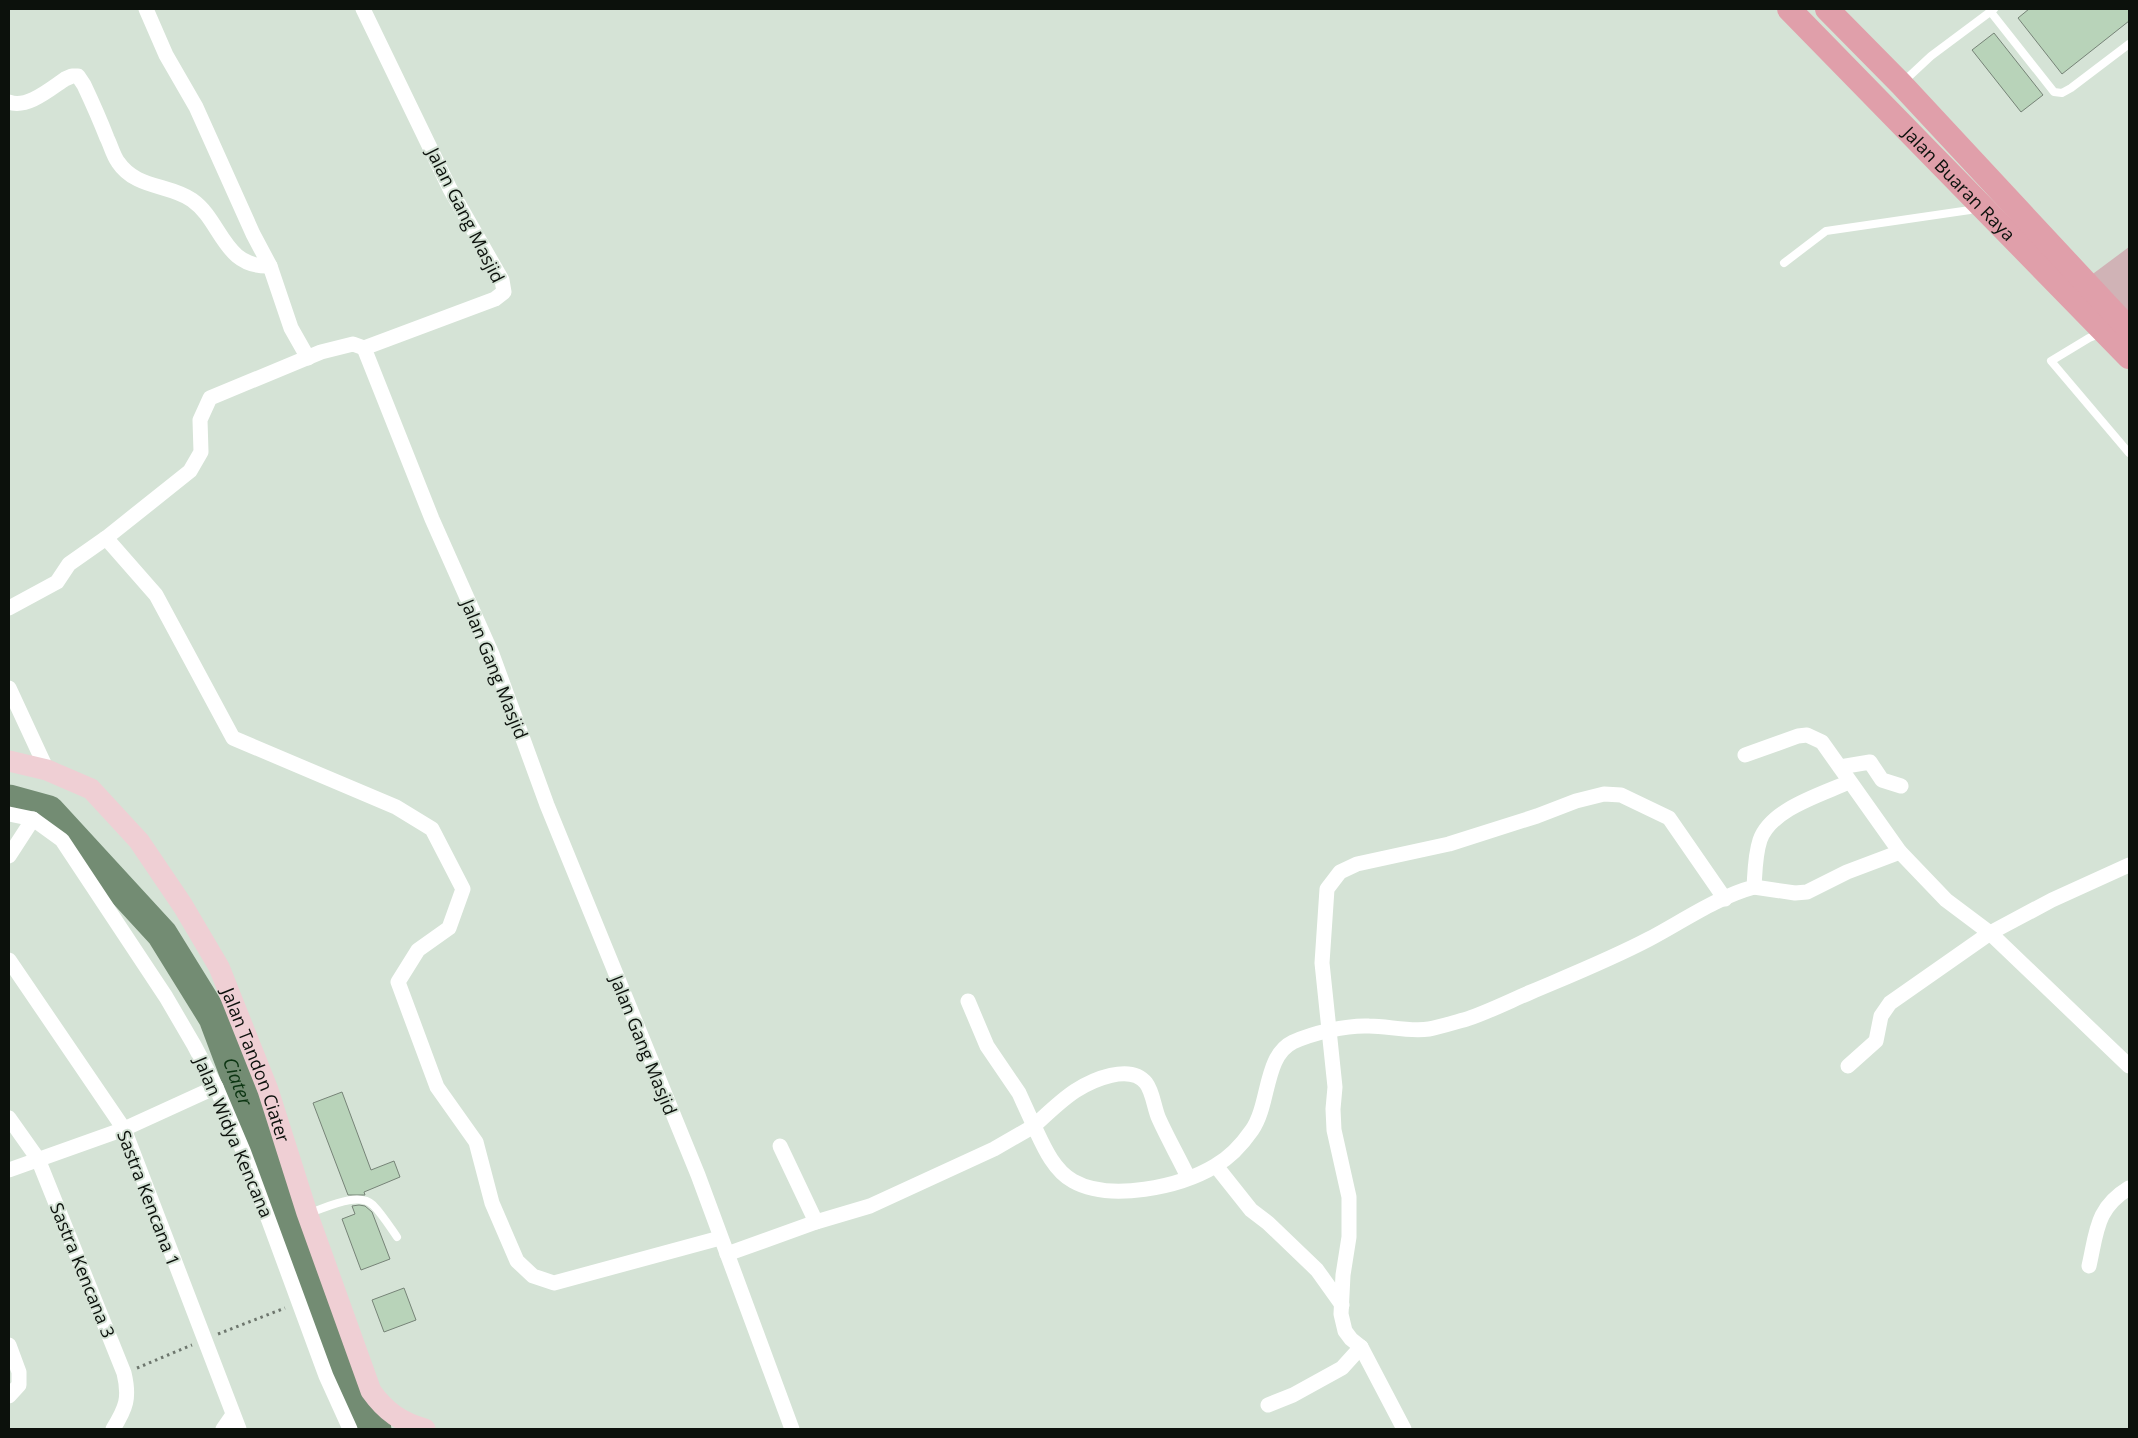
<svg xmlns="http://www.w3.org/2000/svg" width="2138" height="1438" font-family="'Open Sans',sans-serif">
	<style>
		.green { fill: #d0b3b6 }
		.lines { fill: none; stroke-linecap: round; stroke-linejoin: round }
		.river { stroke: #738c73; stroke-width: 31 }
		.building { fill: #b8d3b9; stroke: #768377 }
		.path { stroke: #6d766d; stroke-width: 3; stroke-dasharray: 2.5 4; stroke-linecap: butt }
		.lane { stroke: #fff; stroke-width: 8 }
		.street { stroke: #fff; stroke-width: 15 }
		.secondary { stroke: #efcfd4; stroke-width: 21 }
		.primary { stroke: #e09faa; stroke-width: 24 }
		.labels { text-anchor: middle; dominant-baseline: central; stroke-width: 4; stroke-linejoin: round; paint-order: stroke }
		.street-label { font-size: 18px; fill: #0c110c; stroke: #d5e3d6 }
		.water-label { font-size: 19px; font-style: italic; fill: #0b3411; stroke: #d5e3d6 }
	</style>
	<rect width="100%" height="100%" fill="#d5e3d6"/>
	<path class="green" d="M2129,247V315L2090,276Z"/>
	<g class="lines">
		<path class="river" id="s1" d="M9,800L49,811L162,934L214,1018L361,1409L376,1429"/>
	</g>
	<g class="building">
		<path d="M2029,9H2129V21L2062,74L2018,18Z"/>
		<path d="M1994,33L2043,95L2021,112L1972,50Z"/>
		<path d="M342,1092L371,1170L394,1161L400,1177L364,1192L365,1195H348L313,1103Z"/>
		<path d="M359,1205L365,1206L372,1212L390,1259L361,1270L342,1219L355,1214L352,1206Z"/>
		<path d="M404,1288L416,1320L384,1332L372,1300Z"/>
	</g>
	<g class="lines">
		<g class="path">
			<path d="M218,1334L285,1308"/>
			<path d="M137,1368L192,1345"/>
		</g>
		<g class="lane">
			<path d="M1990,11L2054,92L2062,93L2071,88L2129,44"/>
			<path d="M1902,83L1931,56L1994,9"/>
			<path d="M1784,263L1826,231L1970,210L1976,205"/>
			<path d="M2101,333L2089,338L2051,361L2129,453"/>
			<path d="M309,1213C326,1208 358,1191 373,1205C382,1214 390,1227 397,1237"/>
		</g>
		<g class="street">
			<path d="M146,9L166,55L196,107L253,234L270,266L291,328L308,358"/>
			<path d="M363,9L450,189L502,280L504,292L495,299L364,348L432,519L492,654L547,805L698,1175L792,1429"/>
			<path d="M9,102C27,109 50,89 65,79L72,76H78L84,85C92,102 100,120 107,138C111,146 113,155 118,162C136,189 169,184 192,200C222,221 223,268 270,266"/>
			<path d="M106,538L156,595L233,738L396,807L432,829L463,889L449,928L418,950L398,982L437,1087L476,1142L492,1203L517,1261L533,1276L554,1283L720,1238"/>
			<path d="M9,608L57,582L69,564L106,538L190,471L201,452L200,420L210,398L321,352L353,344L364,348"/>
			<path d="M9,688L47,770"/>
			<path d="M1745,755L1798,736L1807,735L1822,742L1900,852L1946,900L1990,933L1890,1003L1881,1016L1876,1041L1848,1066"/>
			<path d="M1840,767L1870,762L1882,780L1901,786"/>
			<path d="M9,814L33,819L62,840L166,997L194,1045L216,1087L244,1153L326,1376L350,1429"/>
			<path d="M9,856L33,819"/>
			<path d="M2129,865L2052,900L1990,933L2129,1066"/>
			<path d="M1754,887L1795,893L1807,892L1847,872L1900,852"/>
			<path d="M9,960L124,1129L239,1429"/>
			<path d="M968,1001L987,1046L1019,1093L1034,1126C1047,1114 1060,1101 1075,1091C1092,1080 1130,1063 1146,1083C1153,1092 1154,1108 1159,1119C1168,1139 1179,1158 1188,1177"/>
			<path d="M9,1118L38,1159L124,1373C130,1398 126,1408 113,1429"/>
			<path d="M780,1146L816,1222"/>
			<path d="M1216,1166L1251,1210L1268,1223L1317,1270L1342,1305"/>
			<path d="M9,1170L124,1129L216,1087"/>
			<path d="M727,1254L816,1222L870,1206L994,1149L1034,1126C1043,1145 1053,1170 1073,1181C1110,1202 1180,1187 1215,1166C1229,1158 1243,1143 1252,1130C1270,1104 1264,1056 1293,1042C1313,1033 1346,1025 1369,1026C1388,1026 1409,1032 1429,1029C1441,1027 1455,1022 1467,1019C1488,1012 1510,1001 1531,992C1571,975 1611,959 1649,939C1683,921 1717,897 1754,887C1755,872 1755,855 1760,840C1771,809 1820,795 1849,782"/>
			<path d="M2089,1266C2097,1231 2096,1208 2129,1188"/>
			<path d="M9,1345L19,1372V1385L9,1396"/>
			<path d="M1268,1405L1293,1395L1342,1368L1361,1347"/>
			<path d="M223,1429L232,1416"/>
			<path d="M1404,1429L1361,1347L1351,1339L1345,1331L1341,1314L1343,1275L1349,1237V1197L1334,1130L1333,1109L1335,1087L1322,963L1327,889L1340,872L1357,864L1449,844L1537,816L1576,801L1604,794L1621,795L1669,818L1725,899"/>
		</g>
		<path class="secondary" id="s2" d="M9,761L47,770L91,789L139,841L183,906L219,967L268,1090L307,1213L371,1391C386,1412 401,1422 425,1429"/>
		<g class="primary">
			<path id="s3" d="M1789,9L2129,357"/>
			<path d="M1827,9L1901,84L2129,329"/>
		</g>
	</g>
	<g class="labels">
		<g class="street-label">
			<text stroke="none"><textPath href="#s3" startOffset="244">Jalan Buaran Raya</textPath></text>
			<text transform="translate(466 215) rotate(63)">Jalan Gang Masjid</text>
			<text transform="translate(495 669) rotate(68)">Jalan Gang Masjid</text>
			<text transform="translate(644 1045) rotate(68)">Jalan Gang Masjid</text>
			<text stroke="none"><textPath href="#s2" startOffset="412">Jalan Tandon Ciater</textPath></text>
			<text transform="translate(234 1137) rotate(67)">Jalan Widya Kencana</text>
			<text transform="translate(149 1198) rotate(69)">Sastra Kencana 1</text>
			<text transform="translate(83 1270) rotate(68)">Sastra Kencana 3</text>
		</g>
		<g class="water-label">
			<text stroke="none"><textPath href="#s1" startOffset="375">Ciater</textPath></text>
		</g>
	</g>
	<rect width="2138" height="1438" fill="none" stroke="#0c110c" stroke-width="20"/>
</svg>
